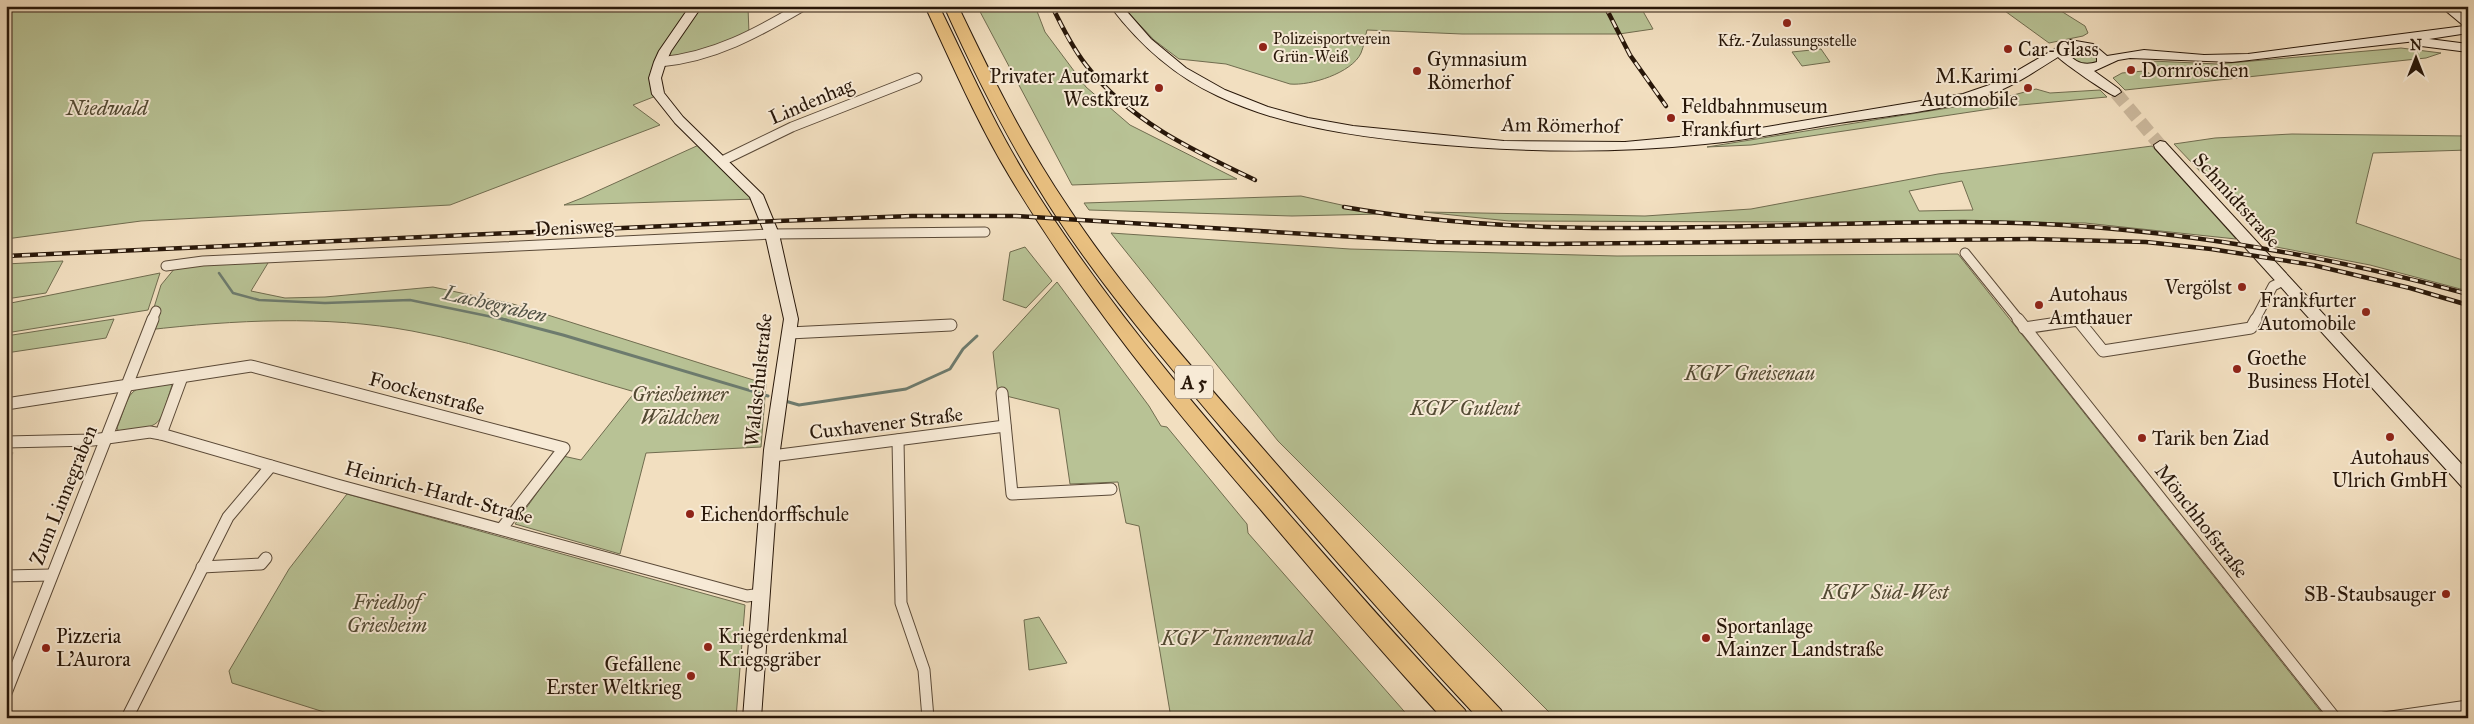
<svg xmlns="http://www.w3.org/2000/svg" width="2474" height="724" font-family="'IM FELL Great Primer',serif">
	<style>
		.green { fill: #b8c295; stroke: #706c4f; fill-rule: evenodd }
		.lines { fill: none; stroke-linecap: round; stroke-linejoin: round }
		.stream-far1 { stroke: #6d7b6e; stroke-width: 2.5 }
		.stream { stroke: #6d7b6e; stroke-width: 3 }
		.street-tunnel { stroke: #cab79b; stroke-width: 11; stroke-dasharray: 11 5.5; stroke-linecap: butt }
		.secondary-tunnel { stroke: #cab79b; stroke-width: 13; stroke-dasharray: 13 6; stroke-linecap: butt }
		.street-far1-casing { stroke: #5a4937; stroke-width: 11 }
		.street-casing { stroke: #5a4937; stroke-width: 13 }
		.secondary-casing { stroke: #281709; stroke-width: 2 }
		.highway-casing { stroke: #281709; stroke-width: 2 }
		.street-far1 { stroke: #f7ead6; stroke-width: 9 }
		.street { stroke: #f7ead6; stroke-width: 11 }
		.secondary { fill: #f7ead6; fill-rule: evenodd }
		.highway { fill: #e9c080; fill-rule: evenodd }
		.rail-casing { stroke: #281709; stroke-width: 4.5 }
		.rail { stroke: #f7ead6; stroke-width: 2.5; stroke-dasharray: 8; stroke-linecap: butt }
		.poi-dot { fill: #8f2418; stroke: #f7ead6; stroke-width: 2 }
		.labels { text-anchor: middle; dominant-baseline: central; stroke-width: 4; stroke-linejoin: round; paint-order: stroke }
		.far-poi-label { font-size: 16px; fill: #281709; stroke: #f7ead6; text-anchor: start }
		.shield { fill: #f7ead6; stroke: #665646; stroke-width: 1 }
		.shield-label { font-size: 19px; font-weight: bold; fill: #281709 }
		.poi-label { font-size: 20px; fill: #281709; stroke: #f7ead6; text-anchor: start }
		.street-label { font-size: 20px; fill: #281709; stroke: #f7ead6 }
		.park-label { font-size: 20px; font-style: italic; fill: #534a33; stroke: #f7ead6 }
		.water-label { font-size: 21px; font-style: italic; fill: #505144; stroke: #f7ead6 }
	</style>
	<rect width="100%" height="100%" fill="#f2dfc0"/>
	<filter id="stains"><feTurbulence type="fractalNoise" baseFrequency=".004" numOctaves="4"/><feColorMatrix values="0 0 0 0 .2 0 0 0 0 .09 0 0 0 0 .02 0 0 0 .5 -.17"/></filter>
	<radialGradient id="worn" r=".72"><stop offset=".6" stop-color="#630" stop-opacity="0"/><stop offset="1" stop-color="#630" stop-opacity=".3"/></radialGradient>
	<g class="green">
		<path d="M6,6H752L748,8L749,33L720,48L660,63L661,94L633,105L660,125L450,205L141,221L6,239Z"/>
		<path d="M977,6H1035L1045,32L1086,87L1130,125L1237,179L1072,185Z"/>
		<path d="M1122,6H1640L1653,29L1619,34H1462L1367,30C1365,37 1364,46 1361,53C1352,73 1310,86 1290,84L1226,64L1179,59L1154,40Z"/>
		<path d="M1998,6H2053L2085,26L2088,33L2083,36L2049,43Z"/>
		<path d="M2075,47L2087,49L2097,55L2098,62C2087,67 2079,64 2068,57L2067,50Z"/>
		<path d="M2401,48L2441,53L2426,58L2125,90L2113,78L2122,73L2144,71L2151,74L2161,70L2157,65L2150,63L2151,61L2218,64Z"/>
		<path d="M1821,49L1830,62L1802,66L1792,52Z"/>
		<path d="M2036,89L2050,93L2100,90L2107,97L2010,106L1751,145L1707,147L1991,101Z"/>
		<path d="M2292,134L2468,136V150L2373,153L2356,223L2468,262V291L2370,265L2271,246L2174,144L2215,138Z"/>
		<path d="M701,144L756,199L564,205L582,198Z"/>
		<path d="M2152,146L2236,239L2085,223L1509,221L1424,212L1645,216L1751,209L1938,174ZM1962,181L1973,210L1919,211L1909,191Z"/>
		<path d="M1301,196L1382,214L1292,216L1089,210L1084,203Z"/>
		<path d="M1111,233L1350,249L1617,256L1958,254L2326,718H1555L1278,441Z"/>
		<path d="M1025,247L1052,281L1026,308L1003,300L1010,252Z"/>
		<path d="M271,258L251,291L285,298L325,297L433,287L513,304L766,384L761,447L646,453L620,554L515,524L563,456L581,460L635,392C561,371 488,345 412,331C326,315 234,320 147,330L161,285L175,268Z"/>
		<path d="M63,261L46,293L6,299V264Z"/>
		<path d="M160,273L148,310L6,333V304Z"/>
		<path d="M1057,282L1149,406L1161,426L1167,427L1247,524L1248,533L1410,718H1171L1139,526L1126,523L1118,482L1070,484L1059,409L998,394L993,352Z"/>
		<path d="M114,319L106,338L6,353V336Z"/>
		<path d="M168,382L172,385C158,429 164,425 119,432L117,428C132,389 125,389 168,382Z"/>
		<path d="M347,494L745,605L736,718H343L232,683L229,671L289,569Z"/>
		<path d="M1039,617L1067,663L1029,670L1024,620Z"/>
	</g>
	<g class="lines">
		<path class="stream-far1" d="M219,273L233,293L259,300L325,303L410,300L507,320"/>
		<g class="stream">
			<path d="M502,319L563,335L768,396"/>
			<path d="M785,401L799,405L906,389L950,369L963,349L977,336"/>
		</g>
		<path class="street-tunnel" d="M6,455L9,450"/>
		<path class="secondary-tunnel" d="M2116,93L2160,145"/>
		<g class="street-far1-casing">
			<g id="street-far1">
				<path d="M660,62C714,57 757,33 803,6"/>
				<path d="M722,161L792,127L917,78"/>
				<path d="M1965,253L2019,320"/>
				<path d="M166,266L203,261L772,234L985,232"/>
				<path d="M152,320L156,311"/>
				<path d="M2075,320H2078"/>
				<path d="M2255,320L2273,286L2283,281"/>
			</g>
		</g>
		<g class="street-casing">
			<g id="street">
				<path d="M2018,319L2335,718"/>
				<path d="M2024,328L2078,320L2103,351L2251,328L2256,319"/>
				<path d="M789,333L951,325"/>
				<path d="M1002,393L1012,494L1111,489"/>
				<path d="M6,404L251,366L564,448L502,528"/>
				<path d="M161,434L182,377"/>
				<path d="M898,440L901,603L924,670L928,718"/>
				<path d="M6,442L93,440L150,432L161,434L337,485L747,596L762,594"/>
				<path d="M772,456L1005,426"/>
				<path d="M202,567L261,564L266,558"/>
				<path d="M6,576L51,575"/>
				<path d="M6,693L153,319"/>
				<path d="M127,718L228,517L271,466"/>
				<path d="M2384,718L2468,706"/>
			</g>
		</g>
		<g class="secondary-casing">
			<g id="secondary">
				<path d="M690,6H702L671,51L666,62L661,78L664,93L683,117L763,195L779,234L798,319L780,450L761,718H743L764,450L784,319L765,234L750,197L675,123L652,94L649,78L654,62L659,51Z"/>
				<path d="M1110,6H1122L1151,39L1186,68L1225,90L1268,107L1308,118L1353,126L1504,141L1625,142L1743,131L1963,94L1998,82L2070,40L2093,44L2107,56L2144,50L2204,55L2248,54L2464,26L2440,6H2453L2468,18V33L2429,39L2468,44V52L2421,46L2417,45L2416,41L2232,62L2130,58L2118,60L2094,71L2119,89L2121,92L2115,96C2108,94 2062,62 2058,57C2035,71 2013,87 1988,95C1940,112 1889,115 1839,123C1794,130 1750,140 1705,144C1611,154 1517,152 1423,143C1353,136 1281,126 1218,96C1174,76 1139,44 1110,6ZM2072,48L2085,49L2097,58V62C2085,66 2075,63 2068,53Z"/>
				<path d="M2160,141L2165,142L2468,471V488L2462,487L2155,148L2154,145Z"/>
			</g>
		</g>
		<g class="highway-casing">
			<g id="highway">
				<path d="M925,6H939C967,63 993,122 1026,176C1097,291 1184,394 1273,496C1336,568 1399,640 1465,710L1468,718H1442C1380,650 1320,580 1261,510C1170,405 1082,297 1010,177C977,122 952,64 925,6Z"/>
				<path d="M944,6H958C991,75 1025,144 1068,207C1120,286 1183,357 1245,428C1328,524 1413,618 1501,710L1504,718H1478C1393,627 1311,533 1231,439C1170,367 1108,295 1056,216C1012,149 977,79 944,6Z"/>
			</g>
		</g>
		<use href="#street-far1" class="street-far1"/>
		<use href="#street" class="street"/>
		<use href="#secondary" class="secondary"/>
		<use href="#highway" class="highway"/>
		<g class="rail-casing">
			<g id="rail">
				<path d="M1052,6C1062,27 1072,47 1086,65C1128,120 1194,151 1255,180"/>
				<path d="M1605,6L1630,55L1666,106"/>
				<path d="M1344,207C1548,243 1757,222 1963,222C2135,222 2302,249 2468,294"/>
				<path d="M6,256L777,221L912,216H1016L1436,242L1546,244L2031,239L2146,242L2211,249L2313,265L2410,288L2468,305"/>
			</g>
		</g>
		<use href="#rail" class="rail"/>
	</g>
	<g class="poi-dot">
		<circle cx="1787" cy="23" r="5"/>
		<circle cx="1263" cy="47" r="5"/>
		<circle cx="2008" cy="49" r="5"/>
		<circle cx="2131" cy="70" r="5"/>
		<circle cx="1417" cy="71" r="5"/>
		<circle cx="1159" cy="88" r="5"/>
		<circle cx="2028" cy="88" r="5"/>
		<circle cx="1671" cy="118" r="5"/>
		<circle cx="2242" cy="287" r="5"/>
		<circle cx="2039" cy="305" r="5"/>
		<circle cx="2366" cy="312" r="5"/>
		<circle cx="2237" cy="369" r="5"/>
		<circle cx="2390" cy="437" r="5"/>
		<circle cx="2142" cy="438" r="5"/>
		<circle cx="690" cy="514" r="5"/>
		<circle cx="2446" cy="594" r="5"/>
		<circle cx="1706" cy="638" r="5"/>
		<circle cx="708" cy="647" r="5"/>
		<circle cx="46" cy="648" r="5"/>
		<circle cx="691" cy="676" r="5"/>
	</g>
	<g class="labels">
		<g class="far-poi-label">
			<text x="1273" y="38">Polizeisportverein<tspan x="1273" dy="18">Grün-Weiß</tspan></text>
			<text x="1787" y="40" text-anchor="middle">Kfz.-Zulassungsstelle</text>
		</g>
		<rect class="shield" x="1175" y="365.5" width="38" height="33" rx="4"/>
		<g class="shield-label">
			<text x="1194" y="382">A 5</text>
		</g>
		<g class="poi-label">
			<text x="2018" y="49">Car-Glass</text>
			<text x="1427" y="59">Gymnasium<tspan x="1427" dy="23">Römerhof</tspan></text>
			<text x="2141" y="70">Dornröschen</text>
			<text x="1149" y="76" text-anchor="end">Privater Automarkt<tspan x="1149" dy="23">Westkreuz</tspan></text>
			<text x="2018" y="76" text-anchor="end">M.Karimi<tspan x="2018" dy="23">Automobile</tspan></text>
			<text x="1681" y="106">Feldbahnmuseum<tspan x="1681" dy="23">Frankfurt</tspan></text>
			<text x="2232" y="287" text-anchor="end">Vergölst</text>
			<text x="2049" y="294">Autohaus<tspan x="2049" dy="23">Amthauer</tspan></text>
			<text x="2356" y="300" text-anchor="end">Frankfurter<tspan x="2356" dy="23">Automobile</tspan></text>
			<text x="2247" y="358">Goethe<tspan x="2247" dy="23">Business Hotel</tspan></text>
			<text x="2152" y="438">Tarik ben Ziad</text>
			<text x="2390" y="457" text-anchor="middle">Autohaus<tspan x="2390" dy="23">Ulrich GmbH</tspan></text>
			<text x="700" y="514">Eichendorffschule</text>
			<text x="2436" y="594" text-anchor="end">SB-Staubsauger</text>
			<text x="1716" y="626">Sportanlage<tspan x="1716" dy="23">Mainzer Landstraße</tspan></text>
			<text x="56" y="636">Pizzeria<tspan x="56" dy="23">L'Aurora</tspan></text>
			<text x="718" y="636">Kriegerdenkmal<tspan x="718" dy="23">Kriegsgräber</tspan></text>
			<text x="681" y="664" text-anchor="end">Gefallene<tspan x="681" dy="23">Erster Weltkrieg</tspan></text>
		</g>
		<g class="street-label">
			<text transform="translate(811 101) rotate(-23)">Lindenhag</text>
			<text transform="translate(1561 125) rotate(1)">Am Römerhof</text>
			<text transform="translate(2237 200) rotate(48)">Schmidtstraße</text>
			<text transform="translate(574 227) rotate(-3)">Denisweg</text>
			<text transform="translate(758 380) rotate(-84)">Waldschulstraße</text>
			<text transform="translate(427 393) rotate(15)">Foockenstraße</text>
			<text transform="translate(886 423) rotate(-7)">Cuxhavener Straße</text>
			<text transform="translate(439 492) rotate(15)">Heinrich-Hardt-Straße</text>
			<text transform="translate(63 495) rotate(-68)">Zum Linnegraben</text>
			<text transform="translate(2202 521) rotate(52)">Mönchhofstraße</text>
		</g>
		<g class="park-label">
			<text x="107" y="108">Niedwald</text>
			<text x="1750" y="373">KGV Gneisenau</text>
			<text x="680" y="394">Griesheimer<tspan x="680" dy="23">Wäldchen</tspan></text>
			<text x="1465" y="408">KGV Gutleut</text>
			<text x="1885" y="592">KGV Süd-West</text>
			<text x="387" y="602">Friedhof<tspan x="387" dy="23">Griesheim</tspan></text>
			<text x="1237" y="638">KGV Tannenwald</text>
		</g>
		<g class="water-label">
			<text transform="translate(495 304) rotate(13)">Lachegraben</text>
		</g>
	</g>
	<rect width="2474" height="724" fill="none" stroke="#f2dfc0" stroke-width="25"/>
	<rect x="8" y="8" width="2459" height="709" fill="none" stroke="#281709" stroke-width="2.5"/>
	<rect x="12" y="12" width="2449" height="699" fill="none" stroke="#281709"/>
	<g transform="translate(2416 58)" stroke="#f7ead6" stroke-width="4" paint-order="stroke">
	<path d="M0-4L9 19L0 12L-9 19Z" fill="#281709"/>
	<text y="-8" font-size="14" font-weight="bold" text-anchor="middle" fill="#281709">N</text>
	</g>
	<rect width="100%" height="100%" filter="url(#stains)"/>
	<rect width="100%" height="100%" fill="url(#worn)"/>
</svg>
